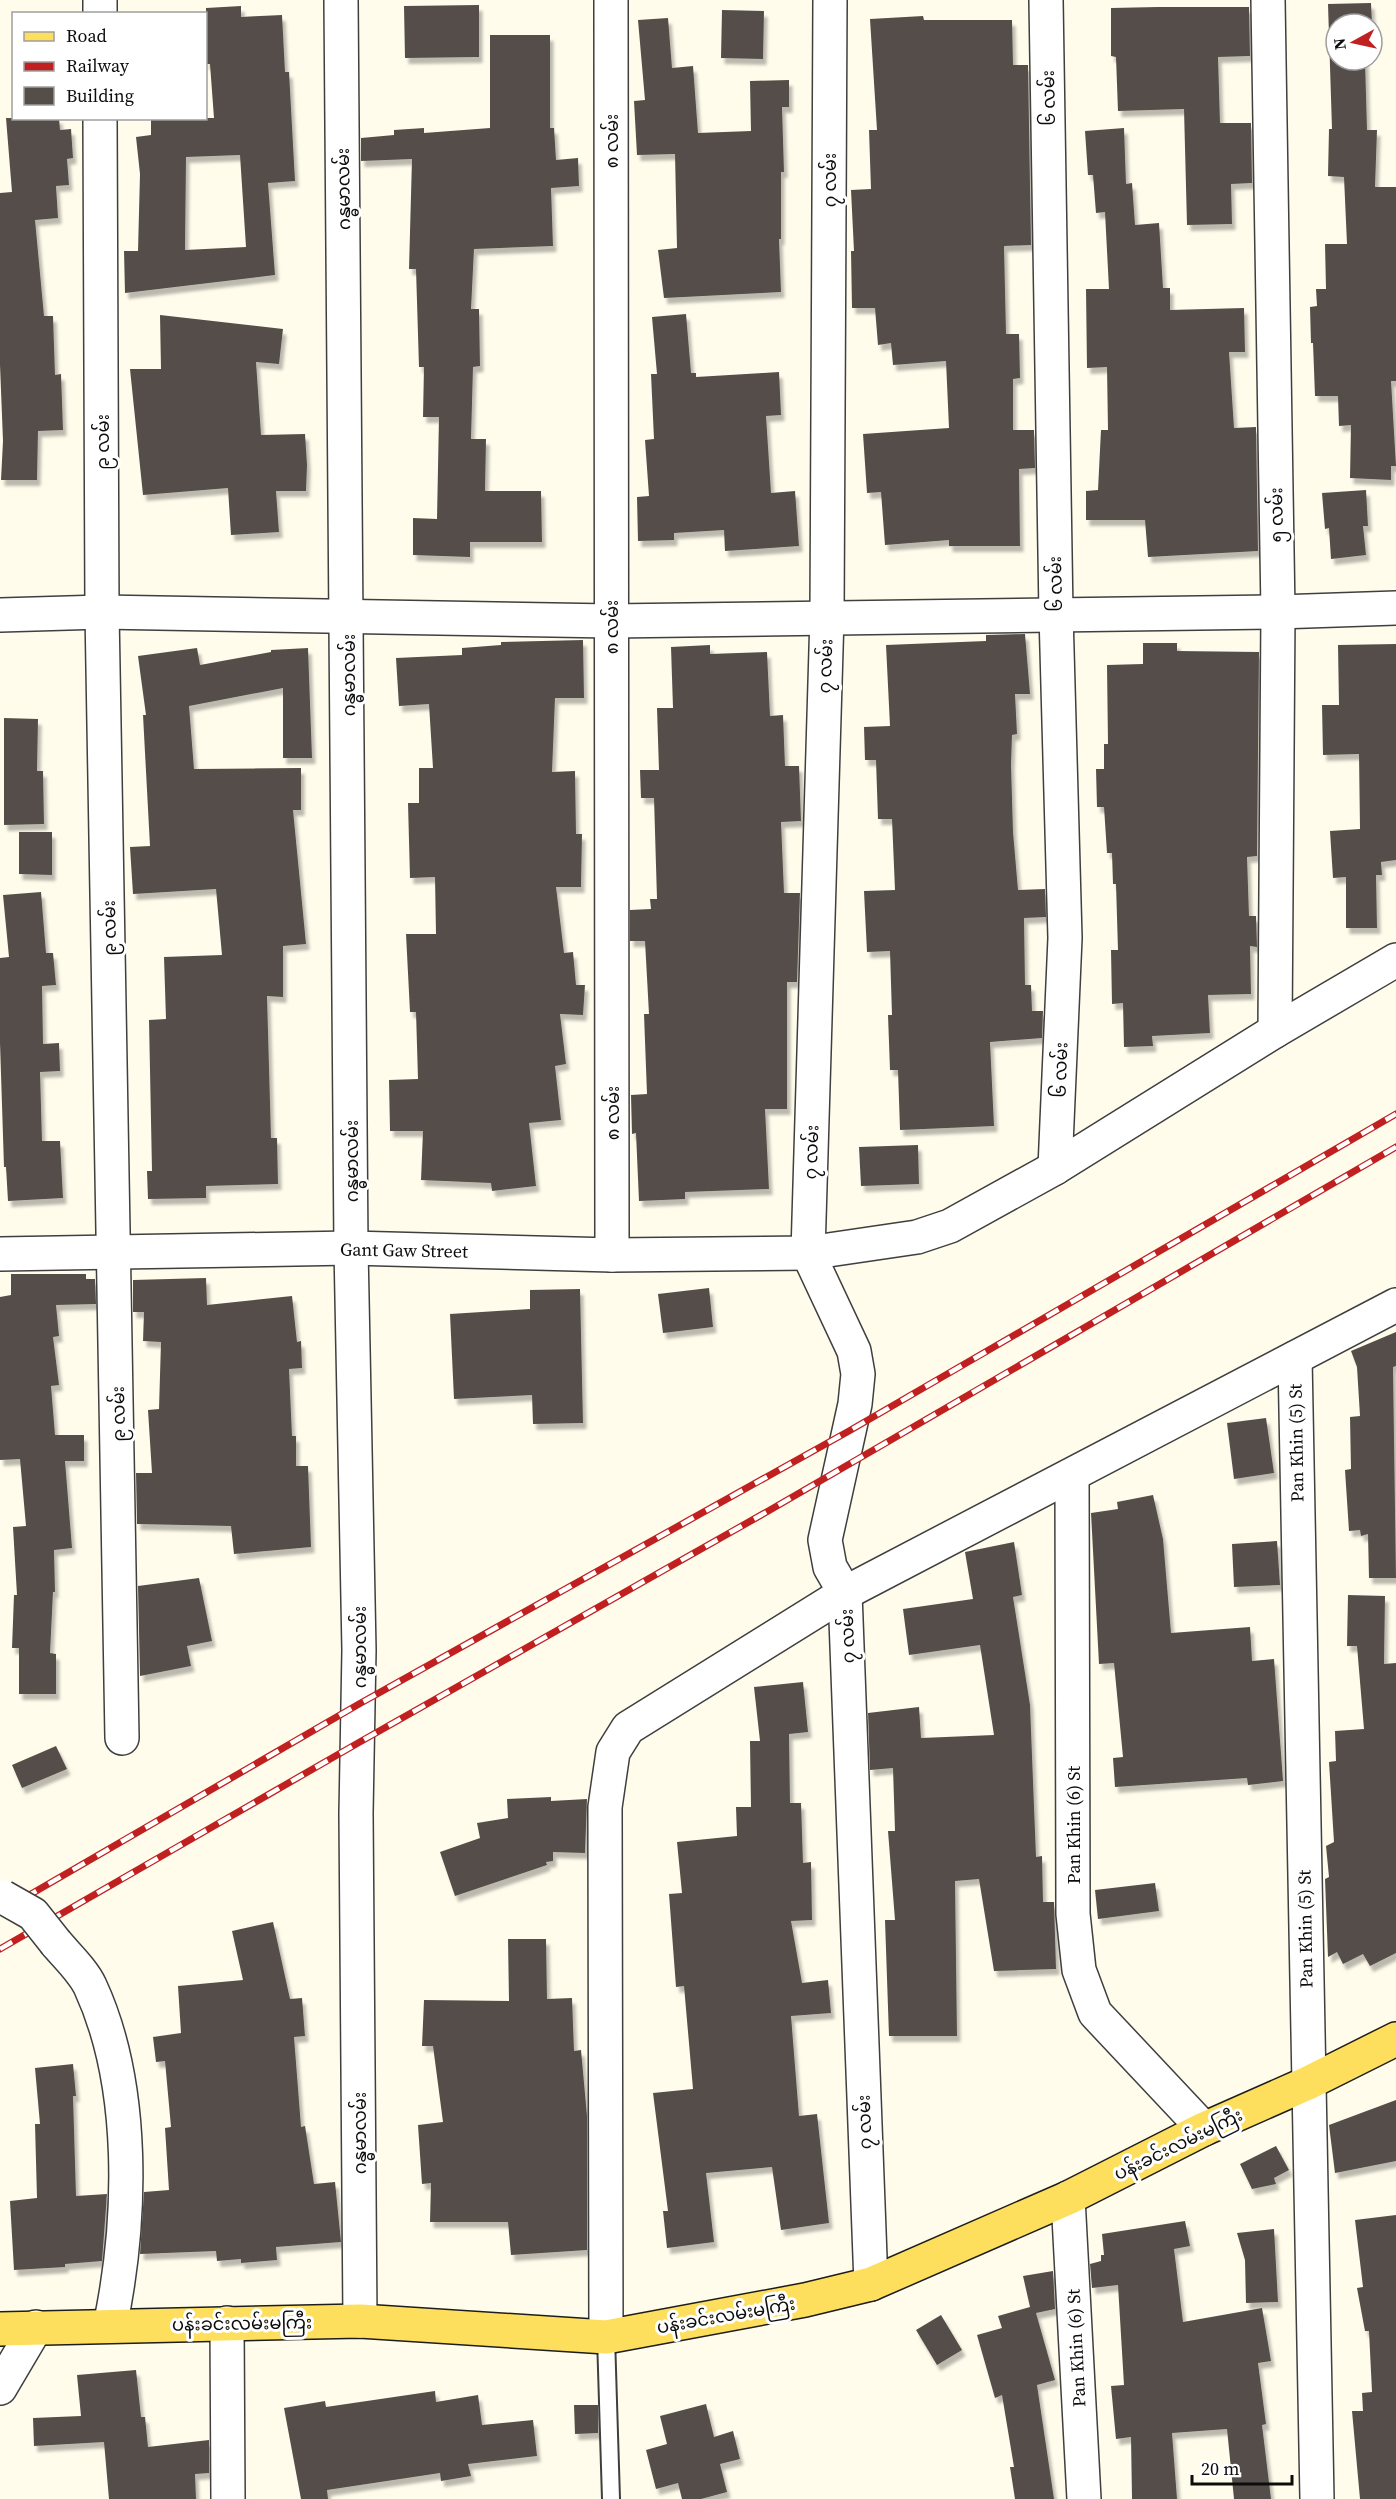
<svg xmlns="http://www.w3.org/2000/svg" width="1396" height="2499" font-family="'Source Serif 4','Noto Sans Myanmar',serif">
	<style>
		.building { fill: #554e48; fill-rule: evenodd; filter: url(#shadow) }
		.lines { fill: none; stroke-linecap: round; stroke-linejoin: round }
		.lane-casing { stroke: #3f3f3f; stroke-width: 20 }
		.street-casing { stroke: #3f3f3f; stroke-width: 36 }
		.primary-casing { stroke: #1d1d1d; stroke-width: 36 }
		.lane { stroke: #fff; stroke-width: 16 }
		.street { stroke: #fff; stroke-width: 33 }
		.primary { stroke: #fddf5d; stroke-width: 33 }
		.rail-casing { stroke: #c12020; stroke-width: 7 }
		.rail { stroke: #fff; stroke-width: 4.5; stroke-dasharray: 14; stroke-linecap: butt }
		.street-bridge-casing { stroke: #3f3f3f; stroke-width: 36; stroke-linecap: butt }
		.street-bridge { stroke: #fff; stroke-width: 33 }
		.labels { text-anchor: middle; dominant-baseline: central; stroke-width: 6; stroke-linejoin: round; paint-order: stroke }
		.street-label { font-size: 18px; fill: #0c0c0c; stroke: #fff }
	</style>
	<defs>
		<filter id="shadow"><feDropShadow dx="3.5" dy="6" stdDeviation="1.5" flood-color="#0004"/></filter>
	</defs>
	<rect width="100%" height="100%" fill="#fffcec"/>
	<g class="building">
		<path d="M1371,3L1372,24H1336V60H1365L1367,130H1377L1375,187H1396V381H1391L1396,466H1391V480L1350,478L1351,425L1339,426L1338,396H1315L1313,343H1311L1310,307L1317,306L1316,289H1326L1325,244H1347L1344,177L1328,176L1329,129H1332L1328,4Z"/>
		<path d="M479,5V57L405,58L404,6Z"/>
		<path d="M241,6V17L282,15L285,72H289L295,181L268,183L275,275L125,293L124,251H138L140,174L136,137L151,135V118H214L210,64H206V8ZM240,155L246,247L185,250L186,157Z"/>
		<path d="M1158,7H1249L1250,56L1218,57L1220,123H1251L1252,183L1231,184L1232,224L1187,225L1184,109L1118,111L1116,57L1111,56V8Z"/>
		<path d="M722,10L764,11L763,59L721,58Z"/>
		<path d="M923,16L924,20H1012L1013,65H1028L1031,245L1004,246L1006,334H1019L1020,378L1013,379V430H1034L1035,468L1019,469L1020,546H949V540L885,545L881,492L867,493L863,434L949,428L946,361L893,365L891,343L878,345L875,308H852L851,251H854L851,190L871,189L869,130H877L870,19Z"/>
		<path d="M668,18L672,68L693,66L698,133L751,131L750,81L789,80V107H782L784,172H781V239H779L781,292L664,298L658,250L677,248L675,154L637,155L634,101L645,100L638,20Z"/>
		<path d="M490,35H550V128H554L556,160L578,158L579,186L551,188L553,246L474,249L471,309H479L480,366L473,367L471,439H486L485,491H541L542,542H470V557L413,555V518L437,519L439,417H423L424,367H419L416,269H409L412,159L361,161V138L394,135V130L424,128V133L490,128Z"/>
		<path d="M6,118H59L60,130L71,129L73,158L67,159L69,185L56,186L58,218L35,220L44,316H53L55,375L61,374L63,430L38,431L37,480H1L3,441L0,365V193L12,192Z"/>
		<path d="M1124,128L1126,184L1132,183L1135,225L1159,223L1163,288H1170V310L1244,308L1245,352H1229L1234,428L1256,427L1258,551L1148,557L1145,520H1086V491L1098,490L1101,430H1108L1107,367L1087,368L1086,289H1109L1105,212L1096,213L1093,175H1088L1085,131Z"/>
		<path d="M686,314L691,373H696V377L779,372L781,415L766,416L771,493L795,491L799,546L725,551L724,530L674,533V540L638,541L637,497L649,496L645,440L654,439L651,374H657L652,317Z"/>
		<path d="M160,315L283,329L279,364L256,362L261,435L305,434L307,465L306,491H276L279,532L231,535L228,488L143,495L130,369H161Z"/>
		<path d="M1366,490L1368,526H1363L1366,555L1331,559L1329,528L1325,529L1322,493Z"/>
		<path d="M1025,634L1030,694H1015L1017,734L1012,735L1011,765L1013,832L1018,890L1045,889L1046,917L1024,918L1025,985H1031L1032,1011H1043L1042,1038L990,1042L994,1126L900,1130L898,1070H890L888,1015H892L890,951L867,952L864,891L895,890L892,819H878L876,760H865L864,727L890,726L886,645L986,641V635Z"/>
		<path d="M583,640L584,698H555L552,772L575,771L576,834H582L581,887H556L564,953L573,952L576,985H585L583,1015L560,1014L566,1064L555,1066L561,1120L529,1123L536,1186L492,1191L491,1183L421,1180L423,1131H390L389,1080L418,1079L416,1012H410L406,934H436L435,877L410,878L408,803H419V768H433L429,704L399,706L396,658L462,655V648L501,645V642Z"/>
		<path d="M1143,643H1177V651L1259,652L1257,856L1247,857L1249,916H1256L1257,947L1250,946L1251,994L1208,995L1210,1033L1152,1036L1153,1046L1124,1047L1123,1003L1112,1004L1111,950H1118L1116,884H1113L1112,853H1107L1104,807H1097L1096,769H1104V744H1108L1107,665L1143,664Z"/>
		<path d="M1396,644V860L1381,862L1382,875H1376L1377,928H1346V877L1333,878L1330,831L1360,829L1359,754L1323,755L1322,705H1339L1338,645Z"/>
		<path d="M710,645V654L767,652L770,716L783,715L785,766H799L801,821L781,822L784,893H800L797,982H787V1109H765L769,1189L685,1192V1199L639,1201L636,1133L632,1134L631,1095L647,1094L644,1014H649L645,941H630V910L651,909L650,899H657L654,798H641L640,770H659L657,708H673L671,647Z"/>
		<path d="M197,648L200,665L271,652V650L308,648L312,758H283V688L189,706L194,769L301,768V810H293L306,944L283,946V997L267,996L271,1138H277L278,1184L206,1186V1198L148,1199L147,1171H152L149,1020L166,1019L164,957L222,955L216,889L133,894L130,847L150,846L143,715H146L138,656Z"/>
		<path d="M4,718L38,719L37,771H43L44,824L4,825Z"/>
		<path d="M19,832H52V875L19,874Z"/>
		<path d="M41,892L46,953H53L56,985L42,986L43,1044L59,1043L60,1071L40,1072L42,1141H60L63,1198L8,1201L6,1167H4L0,1043V958L9,957L3,895Z"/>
		<path d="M918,1145L919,1184L861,1186L859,1147Z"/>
		<path d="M11,1274H86V1279H95L96,1304L56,1305L59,1336L53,1337L59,1385L51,1386L55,1435H84V1461H65L72,1548L54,1550L55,1592H53L50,1653L56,1654V1694H19V1648H12L14,1595H17L13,1527L26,1526L20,1459L0,1460V1297L11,1295Z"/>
		<path d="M206,1278L207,1305L292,1296L297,1342L301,1341L302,1368L289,1369L292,1436H296V1466H308L311,1547L234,1554L231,1526L137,1524L136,1473H152L148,1410L159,1409L161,1342L143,1341L144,1312H133V1280Z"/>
		<path d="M709,1288L713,1327L663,1333L658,1294Z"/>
		<path d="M580,1289L583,1423L533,1424L532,1395L454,1399L450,1314L530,1309V1290Z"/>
		<path d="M1396,1332V1366L1393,1367L1396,1578H1369L1368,1534L1361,1536L1360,1530L1349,1531L1345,1470L1351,1469L1350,1417L1360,1416L1357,1367L1351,1351Z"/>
		<path d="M1266,1418L1274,1473L1234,1479L1227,1423Z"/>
		<path d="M1153,1495L1163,1539L1171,1633L1250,1627L1252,1661L1274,1659L1283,1781L1248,1785L1247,1778L1115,1787L1113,1758L1123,1757L1114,1663L1099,1664L1091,1513L1118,1509L1117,1502Z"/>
		<path d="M1277,1541L1280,1585L1234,1587L1232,1544Z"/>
		<path d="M1014,1542L1022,1595L1013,1597L1030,1705L1036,1857L1042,1856L1043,1902H1054L1056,1969L994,1971L979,1879L955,1881L957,2036H889L885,1920H895L888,1831H895L893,1768L870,1770L868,1713L919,1707L921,1738L994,1735L980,1645L909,1655L903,1609L973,1599L965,1552Z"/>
		<path d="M199,1578L212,1641L187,1646L191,1666L140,1676L138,1586Z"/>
		<path d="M1348,1595L1385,1596L1384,1664L1396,1663V1953L1370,1966L1363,1954L1343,1964L1337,1952L1328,1957L1325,1879L1329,1877L1326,1846L1334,1842L1329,1762L1336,1761L1335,1731L1364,1729L1357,1646H1347Z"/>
		<path d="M803,1682L808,1732L789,1734L790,1803H801L803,1863L811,1862L812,1920L791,1921L802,1983L828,1980L831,2013L791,2016L799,2116L817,2114L829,2223L781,2230L772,2167L706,2173L714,2242L667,2248L663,2211H668L653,2093L693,2089L684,1986L676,1987L669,1894L682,1893L677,1842L737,1836L736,1807H751L750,1741H760L754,1687Z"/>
		<path d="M56,1746L67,1769L22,1788L12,1765Z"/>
		<path d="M551,1797V1801L587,1799L585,1853L553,1852V1861L546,1862L547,1865L455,1896L440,1852L480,1838L477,1823L508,1818L507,1799Z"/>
		<path d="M1155,1883L1159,1911L1098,1919L1095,1890Z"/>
		<path d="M273,1922L290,1999L302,1998L305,2036L294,2037L301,2127L305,2126L314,2184L335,2182L341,2242L276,2247L277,2260L241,2263V2259L217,2261L216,2251L140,2254L144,2192L169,2190L165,2128L171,2127L165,2061L156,2062L153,2037L181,2033L178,1986L243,1980L232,1931Z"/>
		<path d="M508,1939H546L547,1999L572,1998L574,2051L581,2050L587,2116V2250L511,2255L508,2222H430L431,2183L422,2184L418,2125L443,2122L433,2046H422L424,2000L509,2001Z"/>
		<path d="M73,2064L76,2096H73L76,2196L107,2194L102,2261L65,2264V2267L14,2270L10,2201L37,2198L35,2124H40L35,2068Z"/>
		<path d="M1396,2100V2161L1335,2173L1329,2125Z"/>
		<path d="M1276,2146L1289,2170L1274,2178L1276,2184L1252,2189L1240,2164Z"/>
		<path d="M1396,2215V2499H1360L1352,2411H1363L1362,2393L1372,2392L1369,2331H1365L1357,2288L1363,2287L1355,2220Z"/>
		<path d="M1185,2221L1190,2246L1174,2249L1183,2322L1262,2308L1271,2361L1258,2363L1266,2424L1262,2425L1271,2499H1234L1227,2429L1172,2433L1177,2499H1132L1131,2437L1116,2439L1111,2386L1124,2385L1118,2285L1092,2288L1090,2264L1101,2261V2255H1104L1102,2234Z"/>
		<path d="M1274,2229L1278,2302L1246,2303L1245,2260L1237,2233Z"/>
		<path d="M1053,2271L1055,2309L1036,2313L1055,2380L1037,2385L1054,2499H1015L1010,2467H1014L1002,2395L995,2398L977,2335L1002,2328L998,2316L1030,2307L1023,2276Z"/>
		<path d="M941,2315L962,2350L937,2365L916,2330Z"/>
		<path d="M136,2370L141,2417H145L148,2447L209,2440V2473L195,2474L196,2499H109L104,2442L34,2446L33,2418L81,2416L77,2375Z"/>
		<path d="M435,2391L436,2402L478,2395L482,2425L533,2420L537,2456L468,2464L471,2476L441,2481L440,2473L327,2490L328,2499H301L284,2408L325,2401L326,2407Z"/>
		<path d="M706,2404L714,2437L733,2431L740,2459L720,2464L727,2492L701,2499H682L678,2483L656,2489L646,2450L667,2444L660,2416Z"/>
		<path d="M574,2405H598V2433L575,2434Z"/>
	</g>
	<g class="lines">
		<g class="lane-casing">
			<path id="lane" d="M606,2337L611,2499"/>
		</g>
		<g class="street-casing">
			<g id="street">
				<path d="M100,0V14"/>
				<path d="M341,0L351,1248L359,1650L356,1813L360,2321"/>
				<path d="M611,0L612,1255"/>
				<path d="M830,0L827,616L808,1253L854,1351L858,1374L855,1404L825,1540L830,1567L845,1593L871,2284"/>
				<path d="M1046,0L1056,614L1065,938L1055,1168"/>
				<path d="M1268,0L1278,612L1275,1031"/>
				<path d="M100,118L102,612L122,1738"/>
				<path d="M0,615L102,612L611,621L1278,612L1396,608"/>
				<path d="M0,1254L351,1248L612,1255L808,1253L917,1237L950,1226L1055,1168L1275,1031L1396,960"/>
				<path d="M1295,1358L1317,2499"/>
				<path d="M1072,1475L1073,1914L1079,1970L1095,2013L1204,2129"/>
				<path d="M56,1943C67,1956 83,1971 90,1986C136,2085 132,2221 110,2326"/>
				<path d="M1068,2198L1084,2499"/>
				<path d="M227,2323L228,2499"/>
				<path d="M606,2337L605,1807L613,1752L628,1728L845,1593L1396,1305"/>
				<path d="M0,2388L36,2327"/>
			</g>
		</g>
		<g class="primary-casing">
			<path id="primary" d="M0,2329L360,2321L606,2337L805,2300L871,2284L1068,2198L1204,2129L1308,2083L1396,2039"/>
		</g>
		<use href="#lane" class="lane"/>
		<use href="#street" class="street"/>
		<use href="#primary" class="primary"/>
		<g class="rail-casing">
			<g id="rail">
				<path d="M0,1912L359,1704L849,1431L1396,1114"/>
				<path d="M0,1949L358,1743L770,1510L1396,1147"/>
			</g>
		</g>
		<use href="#rail" class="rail"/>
		<g class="street-bridge-casing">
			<path id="street-bridge" d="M3,1897L33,1914L56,1943"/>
		</g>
		<use href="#street-bridge" class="street-bridge"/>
	</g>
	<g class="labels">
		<g class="street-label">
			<text transform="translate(1048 98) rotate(-91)">၆ လမ်း</text>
			<text transform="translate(611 141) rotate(-90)">၈ လမ်း</text>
			<text transform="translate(829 180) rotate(-90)">၇ လမ်း</text>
			<text transform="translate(343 189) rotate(-91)">ဂန္ဓမာလမ်း</text>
			<text transform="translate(102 442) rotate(-90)">၉ လမ်း</text>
			<text transform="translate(1276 515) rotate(-91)">၅ လမ်း</text>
			<text transform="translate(1055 584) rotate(-91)">၆ လမ်း</text>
			<text transform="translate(611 627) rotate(-90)">၈ လမ်း</text>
			<text transform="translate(825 666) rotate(-88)">၇ လမ်း</text>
			<text transform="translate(348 675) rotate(-90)">ဂန္ဓမာလမ်း</text>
			<text transform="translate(109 928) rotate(-91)">၉ လမ်း</text>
			<text transform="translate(1060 1070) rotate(-88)">၆ လမ်း</text>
			<text transform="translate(612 1113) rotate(-90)">၈ လမ်း</text>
			<text transform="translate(811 1152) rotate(-88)">၇ လမ်း</text>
			<text transform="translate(351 1161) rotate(-90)">ဂန္ဓမာလမ်း</text>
			<text transform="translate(404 1250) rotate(1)">Gant Gaw Street</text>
			<text transform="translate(118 1414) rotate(-91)">၉ လမ်း</text>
			<text transform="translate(1296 1443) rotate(-91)">Pan Khin (5) St</text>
			<text transform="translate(847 1636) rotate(-92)">၇ လမ်း</text>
			<text transform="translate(359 1647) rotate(-90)">ဂန္ဓမာလမ်း</text>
			<text transform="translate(1073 1825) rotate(-90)">Pan Khin (6) St</text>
			<text transform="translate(1305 1929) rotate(-91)">Pan Khin (5) St</text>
			<text transform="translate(864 2122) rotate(-92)">၇ လမ်း</text>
			<text transform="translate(359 2133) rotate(-90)">ဂန္ဓမာလမ်း</text>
			<text transform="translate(1178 2144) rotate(-26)">ပန်းခင်းလမ်းမကြီး</text>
			<text transform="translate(726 2315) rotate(-10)">ပန်းခင်းလမ်းမကြီး</text>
			<text transform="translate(242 2323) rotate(-1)">ပန်းခင်းလမ်းမကြီး</text>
			<text transform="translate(1076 2348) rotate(-93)">Pan Khin (6) St</text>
		</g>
	</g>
	<rect x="12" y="12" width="195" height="108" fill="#ffffff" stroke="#9e9e9e" stroke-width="1.5"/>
	<rect x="24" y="32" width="30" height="9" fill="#fddf5d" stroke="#9e9e9e" stroke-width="1.5"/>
	<text x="66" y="42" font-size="18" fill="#0c0c0c">Road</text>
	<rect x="24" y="62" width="30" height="9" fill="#c12020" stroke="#9e9e9e" stroke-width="1.5"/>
	<text x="66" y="72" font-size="18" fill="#0c0c0c">Railway</text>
	<rect x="24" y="87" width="30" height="18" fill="#554e48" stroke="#9e9e9e" stroke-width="1.5"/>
	<text x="66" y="102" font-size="18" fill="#0c0c0c">Building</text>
	<g transform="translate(1354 42) rotate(262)"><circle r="28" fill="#ffffff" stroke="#9e9e9e" stroke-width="1.5"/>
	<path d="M0-4.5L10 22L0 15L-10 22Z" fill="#c12020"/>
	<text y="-9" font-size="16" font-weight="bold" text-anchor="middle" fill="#0c0c0c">N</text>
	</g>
	<path d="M1192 2475v9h100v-9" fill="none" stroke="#0c0c0c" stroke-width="3"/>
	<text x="1201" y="2475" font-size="18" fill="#0c0c0c" stroke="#ffffff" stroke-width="4.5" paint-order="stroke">20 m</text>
</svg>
